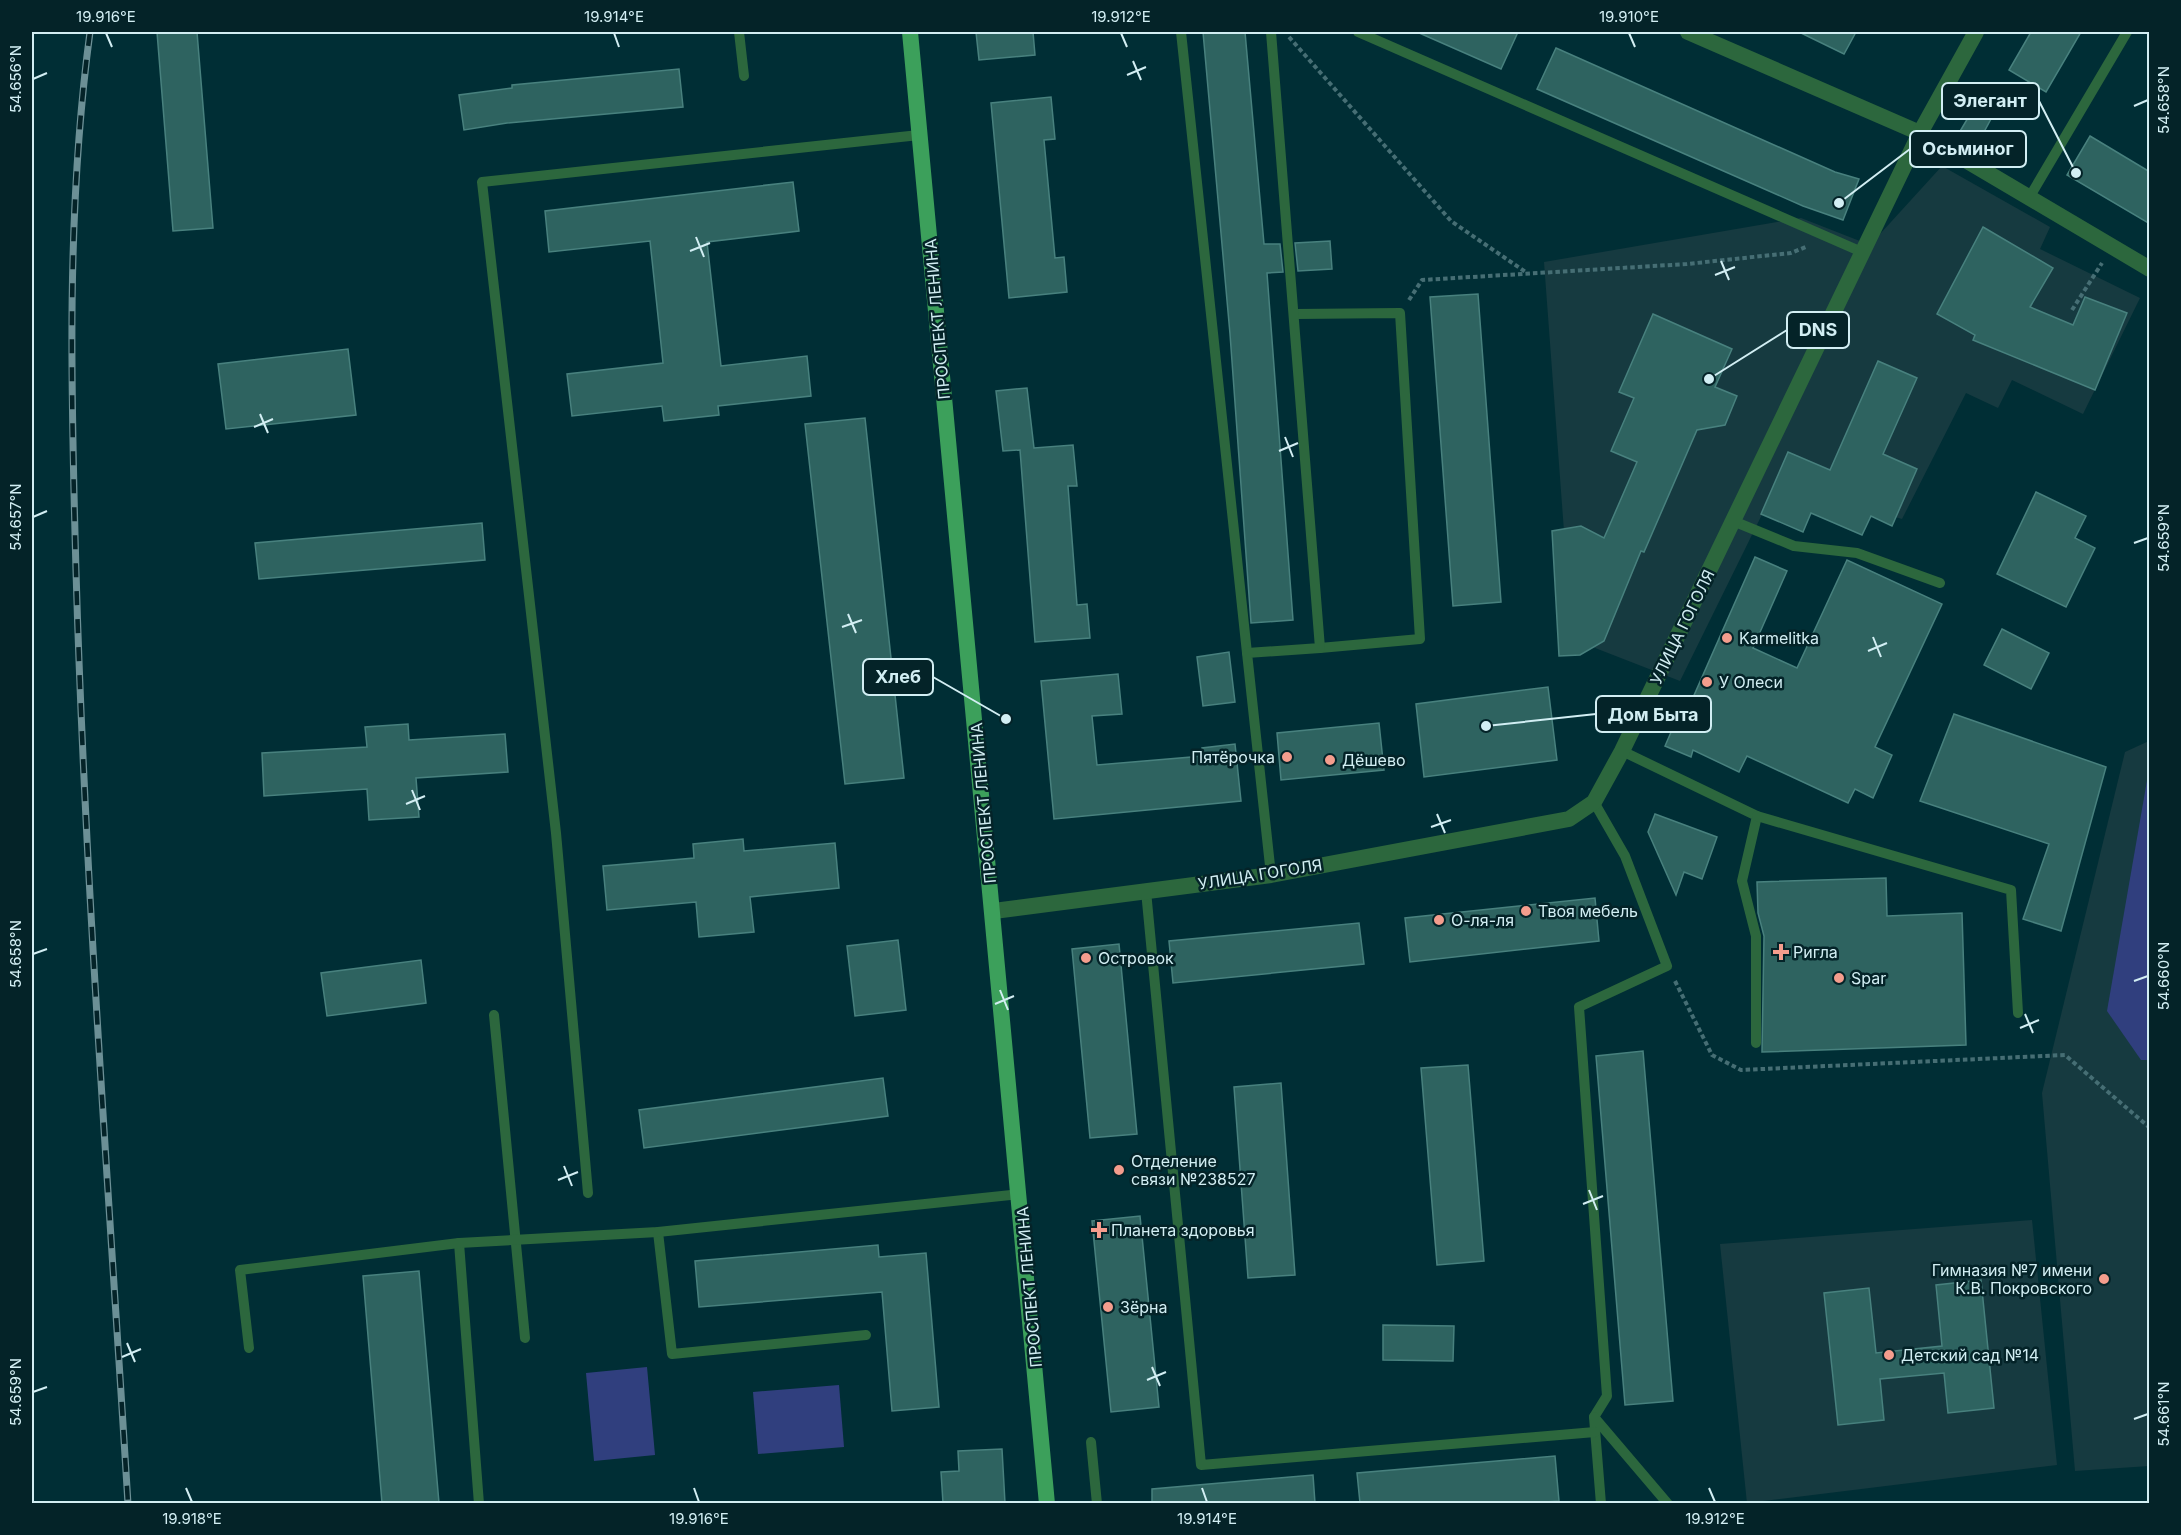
<svg xmlns="http://www.w3.org/2000/svg" width="2181" height="1535" font-family="Inter,sans-serif">
	<style>
		.built { fill: #163a40 }
		.green { fill: #303f7e }
		.building { fill: #2e6360; stroke: #48817e; stroke-width: 1.5 }
		.lines { fill: none; stroke-linecap: round; stroke-linejoin: round }
		.path { stroke: #466e74; stroke-width: 4; stroke-dasharray: 4.5 3; stroke-linecap: butt }
		.service { stroke: #2c673d; stroke-width: 10 }
		.minor { stroke: #2c673d; stroke-width: 16 }
		.primary { stroke: #3ca05b; stroke-width: 16 }
		.rail-casing { stroke: #6c9096; stroke-width: 7 }
		.rail { stroke: #042328; stroke-width: 4.5; stroke-dasharray: 14; stroke-linecap: butt }
		.ticks { fill: none; stroke: #d2eef3; stroke-width: 2 }
		.poi-dot { fill: #f49d8d; stroke: #042328; stroke-width: 2 }
		.labels { text-anchor: middle; dominant-baseline: central; stroke-width: 5; stroke-linejoin: round; paint-order: stroke }
		.street-label { font-size: 16px; fill: #d2eef3; stroke: #042328 }
		.poi-label { font-size: 16px; fill: #d2eef3; stroke: #042328; text-anchor: start }
		.leader { fill: none; stroke: #d2eef3; stroke-width: 2 }
		.callout-dot { fill: #d2eef3; stroke: #042328; stroke-width: 2 }
		.callout { fill: #042328; stroke: #d2eef3; stroke-width: 2 }
		.callout-label { font-size: 18px; text-anchor: middle; font-weight: bold; fill: #d2eef3 }
		.neatline { fill: none; stroke: #d2eef3; stroke-width: 2 }
		.ticks-label { font-size: 15px; text-anchor: middle; fill: #d2eef3 }
	</style>
	<rect width="100%" height="100%" fill="#002e35"/>
	<g class="built">
		<path d="M1942,166L2050,227L2040,249L2140,298L2083,414L2012,380L1998,408L1966,393L1902,519L1778,482L1680,681L1572,639L1544,262L1801,218L1870,245Z"/>
		<path d="M2149,741V1466L2075,1471L2042,1093L2125,752Z"/>
		<path d="M2032,1220L2057,1465L1747,1503L1720,1244Z"/>
	</g>
	<g class="green">
		<path d="M2149,769L2150,1060H2141L2107,1011Z"/>
		<path d="M647,1367L655,1455L594,1461L586,1373Z"/>
		<path d="M839,1385L844,1447L758,1454L753,1392Z"/>
	</g>
	<g class="building">
		<path d="M157,32H197L213,228L173,231Z"/>
		<path d="M976,32H1033L1035,55L979,60Z"/>
		<path d="M1203,32H1245L1264,244H1280L1283,272L1267,273L1293,620L1251,623L1230,334Z"/>
		<path d="M1417,32H1518L1501,69Z"/>
		<path d="M1799,32H1856L1844,54Z"/>
		<path d="M2031,32H2081L2046,92L2009,70Z"/>
		<path d="M1556,48L1835,172L1859,179L1843,220L1803,206L1537,89Z"/>
		<path d="M679,69L683,107L507,123L464,130L459,95L512,88V85Z"/>
		<path d="M1988,84L2005,93L1978,143L1959,133Z"/>
		<path d="M1051,97L1055,139L1044,140L1055,258L1064,257L1067,292L1009,298L991,103Z"/>
		<path d="M2090,136L2150,172V224L2067,175Z"/>
		<path d="M793,182L799,231L707,242L721,366L807,356L811,396L718,406L719,415L664,421L662,406L572,416L567,374L663,363L650,241L549,252L545,211Z"/>
		<path d="M1983,227L2053,268L2030,307L2073,325L2085,297L2127,313L2095,390L1973,340L1975,335L1937,314Z"/>
		<path d="M1330,241L1332,269L1298,271L1295,243Z"/>
		<path d="M1478,294L1501,602L1453,606L1430,297Z"/>
		<path d="M1653,314L1732,349L1715,387L1737,396L1725,425L1697,430L1644,552L1641,551L1604,641L1580,655L1559,656L1552,531L1581,526L1604,538L1637,462L1611,451L1634,398L1619,392Z"/>
		<path d="M348,349L356,415L226,429L218,364Z"/>
		<path d="M1878,361L1917,378L1883,454L1917,469L1892,526L1871,516L1862,535L1811,513L1803,532L1761,514L1788,452L1830,470Z"/>
		<path d="M1027,388L1034,448L1073,445L1077,486H1068L1077,605L1087,604L1090,638L1035,642L1020,450L1003,451L996,391Z"/>
		<path d="M865,418L904,778L845,784L805,424Z"/>
		<path d="M2036,492L2086,516L2075,538L2095,548L2066,607L1997,574Z"/>
		<path d="M482,523L485,560L259,579L255,543Z"/>
		<path d="M1755,557L1787,571L1753,648L1797,668L1847,560L1942,604L1875,747L1892,755L1873,798L1855,789L1848,803L1747,756L1739,772L1693,750L1691,757L1665,746L1685,700L1691,702Z"/>
		<path d="M2002,629L2049,653L2031,689L1984,665Z"/>
		<path d="M1229,652L1235,702L1203,706L1197,657Z"/>
		<path d="M1118,674L1122,714L1092,716L1097,765L1203,756L1202,748L1235,744L1241,801L1054,819L1041,681Z"/>
		<path d="M1548,687L1557,760L1424,777L1416,704Z"/>
		<path d="M1954,714L2106,767L2061,931L2023,919L2049,844L1920,801Z"/>
		<path d="M1379,723L1384,770L1281,780L1277,733Z"/>
		<path d="M408,724L409,740L505,734L508,772L416,778L419,817L369,820L367,789L264,796L262,753L367,747L365,727Z"/>
		<path d="M1655,814L1717,837L1702,879L1684,872L1676,895L1648,832Z"/>
		<path d="M743,839L744,851L835,843L839,888L750,897L754,932L699,937L696,902L607,910L603,866L694,858L693,844Z"/>
		<path d="M1886,878L1887,916L1962,913L1966,1045L1762,1052L1764,936L1758,913L1757,882Z"/>
		<path d="M1595,898L1599,941L1410,962L1405,918Z"/>
		<path d="M1359,923L1364,964L1173,983L1169,941Z"/>
		<path d="M898,940L906,1010L855,1016L847,946Z"/>
		<path d="M1119,944L1137,1134L1090,1138L1072,949Z"/>
		<path d="M421,960L426,1003L327,1016L321,973Z"/>
		<path d="M1643,1051L1673,1401L1625,1405L1596,1056Z"/>
		<path d="M1468,1065L1484,1261L1437,1265L1421,1068Z"/>
		<path d="M883,1078L888,1116L644,1148L639,1110Z"/>
		<path d="M1281,1083L1295,1275L1248,1278L1234,1087Z"/>
		<path d="M1140,1216L1159,1407L1111,1412L1092,1221Z"/>
		<path d="M878,1245L879,1257L926,1253L939,1407L892,1411L882,1292L699,1307L695,1261Z"/>
		<path d="M419,1271L439,1503H382L363,1276Z"/>
		<path d="M1981,1280L1994,1408L1948,1413L1944,1373L1880,1379L1884,1420L1838,1425L1824,1293L1869,1288L1876,1353L1942,1346L1936,1285Z"/>
		<path d="M1383,1325L1454,1326L1453,1361L1383,1360Z"/>
		<path d="M1002,1449L1005,1503H943L941,1472L959,1471L958,1451Z"/>
		<path d="M1555,1456L1559,1501L1531,1503H1360L1357,1473Z"/>
		<path d="M1313,1475L1315,1503H1152V1489Z"/>
	</g>
	<g class="lines">
		<g class="path">
			<path d="M1289,37L1451,221L1527,273"/>
			<path d="M1409,300L1422,280L1687,264L1791,253L1808,246"/>
			<path d="M2072,310L2102,263"/>
			<path d="M1675,981L1712,1055L1741,1070L2065,1055L2150,1128"/>
		</g>
		<g class="service">
			<path d="M739,32L744,76"/>
			<path d="M1181,32L1247,653"/>
			<path d="M1358,32L1862,252"/>
			<path d="M2029,198L2127,32"/>
			<path d="M1296,314L1400,313L1420,639L1320,648"/>
			<path d="M1733,521L1794,546L1857,553L1940,583"/>
			<path d="M1622,751L1757,816L1742,881L1756,936V1043"/>
			<path d="M1594,802L1625,856L1667,966L1579,1007L1607,1396L1594,1417L1601,1504"/>
			<path d="M1757,816L2011,890L2018,1013"/>
			<path d="M1271,875L1247,653L1320,648L1271,32"/>
			<path d="M1146,891L1201,1465L1595,1432"/>
			<path d="M494,1015L525,1338"/>
			<path d="M588,1193L556,833L482,182L919,135"/>
			<path d="M658,1232L672,1354L866,1335"/>
			<path d="M459,1243L479,1504"/>
			<path d="M249,1348L240,1270L459,1243L658,1232L1020,1194"/>
			<path d="M1594,1417L1668,1504"/>
			<path d="M1091,1442L1097,1504"/>
		</g>
		<g class="minor">
			<path d="M1688,32L1920,133L2150,269"/>
			<path d="M994,911L1271,875L1569,819L1594,802L1622,751L1920,133L1976,32"/>
		</g>
		<path class="primary" d="M910,32L1047,1504"/>
		<g class="rail-casing">
			<path id="rail" d="M90,32C66,210 71,391 76,571C85,882 109,1193 128,1504"/>
		</g>
		<use href="#rail" class="rail"/>
	</g>
	<path class="ticks" d="M106,33L112,47M614,33L619,47M1121,33L1127,47M1629,33L1635,47M1133,61L1141,80M1127,75L1146,67M33,79L47,73M2134,106L2148,100M696,237L704,257M690,251L710,243M1721,261L1729,280M1715,275L1735,267M260,414L268,433M254,427L273,419M1285,437L1293,457M1279,451L1298,443M33,517L47,511M2134,543L2148,538M848,614L856,633M842,627L862,620M1873,637L1881,657M1868,651L1887,643M412,790L420,810M406,804L425,796M1437,814L1445,833M1431,827L1451,820M33,954L47,949M2134,981L2148,976M1000,990L1008,1010M995,1004L1014,996M2025,1014L2033,1033M2020,1028L2039,1020M564,1166L572,1186M558,1180L578,1172M1589,1190L1597,1210M1583,1204L1603,1196M127,1343L135,1362M122,1357L141,1349M1152,1367L1160,1386M1147,1380L1166,1372M33,1392L47,1387M2134,1419L2148,1414M186,1488L192,1502M694,1488L699,1502M1202,1488L1207,1502M1709,1488L1715,1502"/>
	<g class="poi-dot">
		<circle cx="1727" cy="638" r="6"/>
		<circle cx="1707" cy="682" r="6"/>
		<circle cx="1287" cy="757" r="6"/>
		<circle cx="1330" cy="760" r="6"/>
		<circle cx="1526" cy="911" r="6"/>
		<circle cx="1439" cy="920" r="6"/>
		<path d="M1778 943h6v6h6v6h-6v6h-6v-6h-6v-6h6z"/>
		<circle cx="1086" cy="958" r="6"/>
		<circle cx="1839" cy="978" r="6"/>
		<circle cx="1119" cy="1170" r="6"/>
		<path d="M1096 1221h6v6h6v6h-6v6h-6v-6h-6v-6h6z"/>
		<circle cx="2104" cy="1279" r="6"/>
		<circle cx="1108" cy="1307" r="6"/>
		<circle cx="1889" cy="1355" r="6"/>
	</g>
	<g class="labels">
		<g class="street-label">
			<text transform="translate(937 319) rotate(-95)">ПРОСПЕКТ ЛЕНИНА</text>
			<text transform="translate(1682 627) rotate(-64)">УЛИЦА ГОГОЛЯ</text>
			<text transform="translate(983 803) rotate(-95)">ПРОСПЕКТ ЛЕНИНА</text>
			<text transform="translate(1260 874) rotate(-9)">УЛИЦА ГОГОЛЯ</text>
			<text transform="translate(1029 1287) rotate(-95)">ПРОСПЕКТ ЛЕНИНА</text>
		</g>
		<g class="poi-label">
			<text x="1739" y="638">Karmelitka</text>
			<text x="1719" y="682">У Олеси</text>
			<text x="1275" y="757" text-anchor="end">Пятёрочка</text>
			<text x="1342" y="760">Дёшево</text>
			<text x="1538" y="911">Твоя мебель</text>
			<text x="1451" y="920">О-ля-ля</text>
			<text x="1793" y="952">Ригла</text>
			<text x="1098" y="958">Островок</text>
			<text x="1851" y="978">Spar</text>
			<text x="1131" y="1161">Отделение<tspan x="1131" dy="18">связи №238527</tspan></text>
			<text x="1111" y="1230">Планета здоровья</text>
			<text x="2092" y="1270" text-anchor="end">Гимназия №7 имени<tspan x="2092" dy="18">К.В. Покровского</tspan></text>
			<text x="1120" y="1307">Зёрна</text>
			<text x="1901" y="1355">Детский сад №14</text>
		</g>
	</g>
	<path class="leader" d="M2076 173L2039 101M1839 203L1910 149M1709 379L1787 330M1006 719L933 677M1486 726L1596 714"/>
	<g class="callout-dot">
		<circle cx="2076" cy="173" r="6"/>
		<circle cx="1839" cy="203" r="6"/>
		<circle cx="1709" cy="379" r="6"/>
		<circle cx="1006" cy="719" r="6"/>
		<circle cx="1486" cy="726" r="6"/>
	</g>
	<g class="callout">
		<rect x="1942" y="83" width="97" height="36" rx="6"/>
		<rect x="1910" y="131" width="116" height="36" rx="6"/>
		<rect x="1787" y="312" width="62" height="36" rx="6"/>
		<rect x="863" y="659" width="70" height="36" rx="6"/>
		<rect x="1596" y="696" width="115" height="36" rx="6"/>
	</g>
	<g class="callout-label">
		<text x="1990" y="107">Элегант</text>
		<text x="1968" y="155">Осьминог</text>
		<text x="1818" y="336">DNS</text>
		<text x="898" y="683">Хлеб</text>
		<text x="1653" y="721">Дом Быта</text>
	</g>
	<rect width="2181" height="1535" fill="none" stroke="#042328" stroke-width="66"/>
	<rect x="33" y="33" width="2115" height="1469" class="neatline"/>
	<g class="ticks-label">
		<text x="106" y="22">19.916°E</text>
		<text x="614" y="22">19.914°E</text>
		<text x="1121" y="22">19.912°E</text>
		<text x="1629" y="22">19.910°E</text>
		<text transform="translate(16 79) rotate(-90)" y="5">54.656°N</text>
		<text transform="translate(2164 100) rotate(-90)" y="5">54.658°N</text>
		<text transform="translate(16 517) rotate(-90)" y="5">54.657°N</text>
		<text transform="translate(2164 538) rotate(-90)" y="5">54.659°N</text>
		<text transform="translate(16 954) rotate(-90)" y="5">54.658°N</text>
		<text transform="translate(2164 976) rotate(-90)" y="5">54.660°N</text>
		<text transform="translate(16 1392) rotate(-90)" y="5">54.659°N</text>
		<text transform="translate(2164 1414) rotate(-90)" y="5">54.661°N</text>
		<text x="192" y="1524">19.918°E</text>
		<text x="699" y="1524">19.916°E</text>
		<text x="1207" y="1524">19.914°E</text>
		<text x="1715" y="1524">19.912°E</text>
	</g>
</svg>
